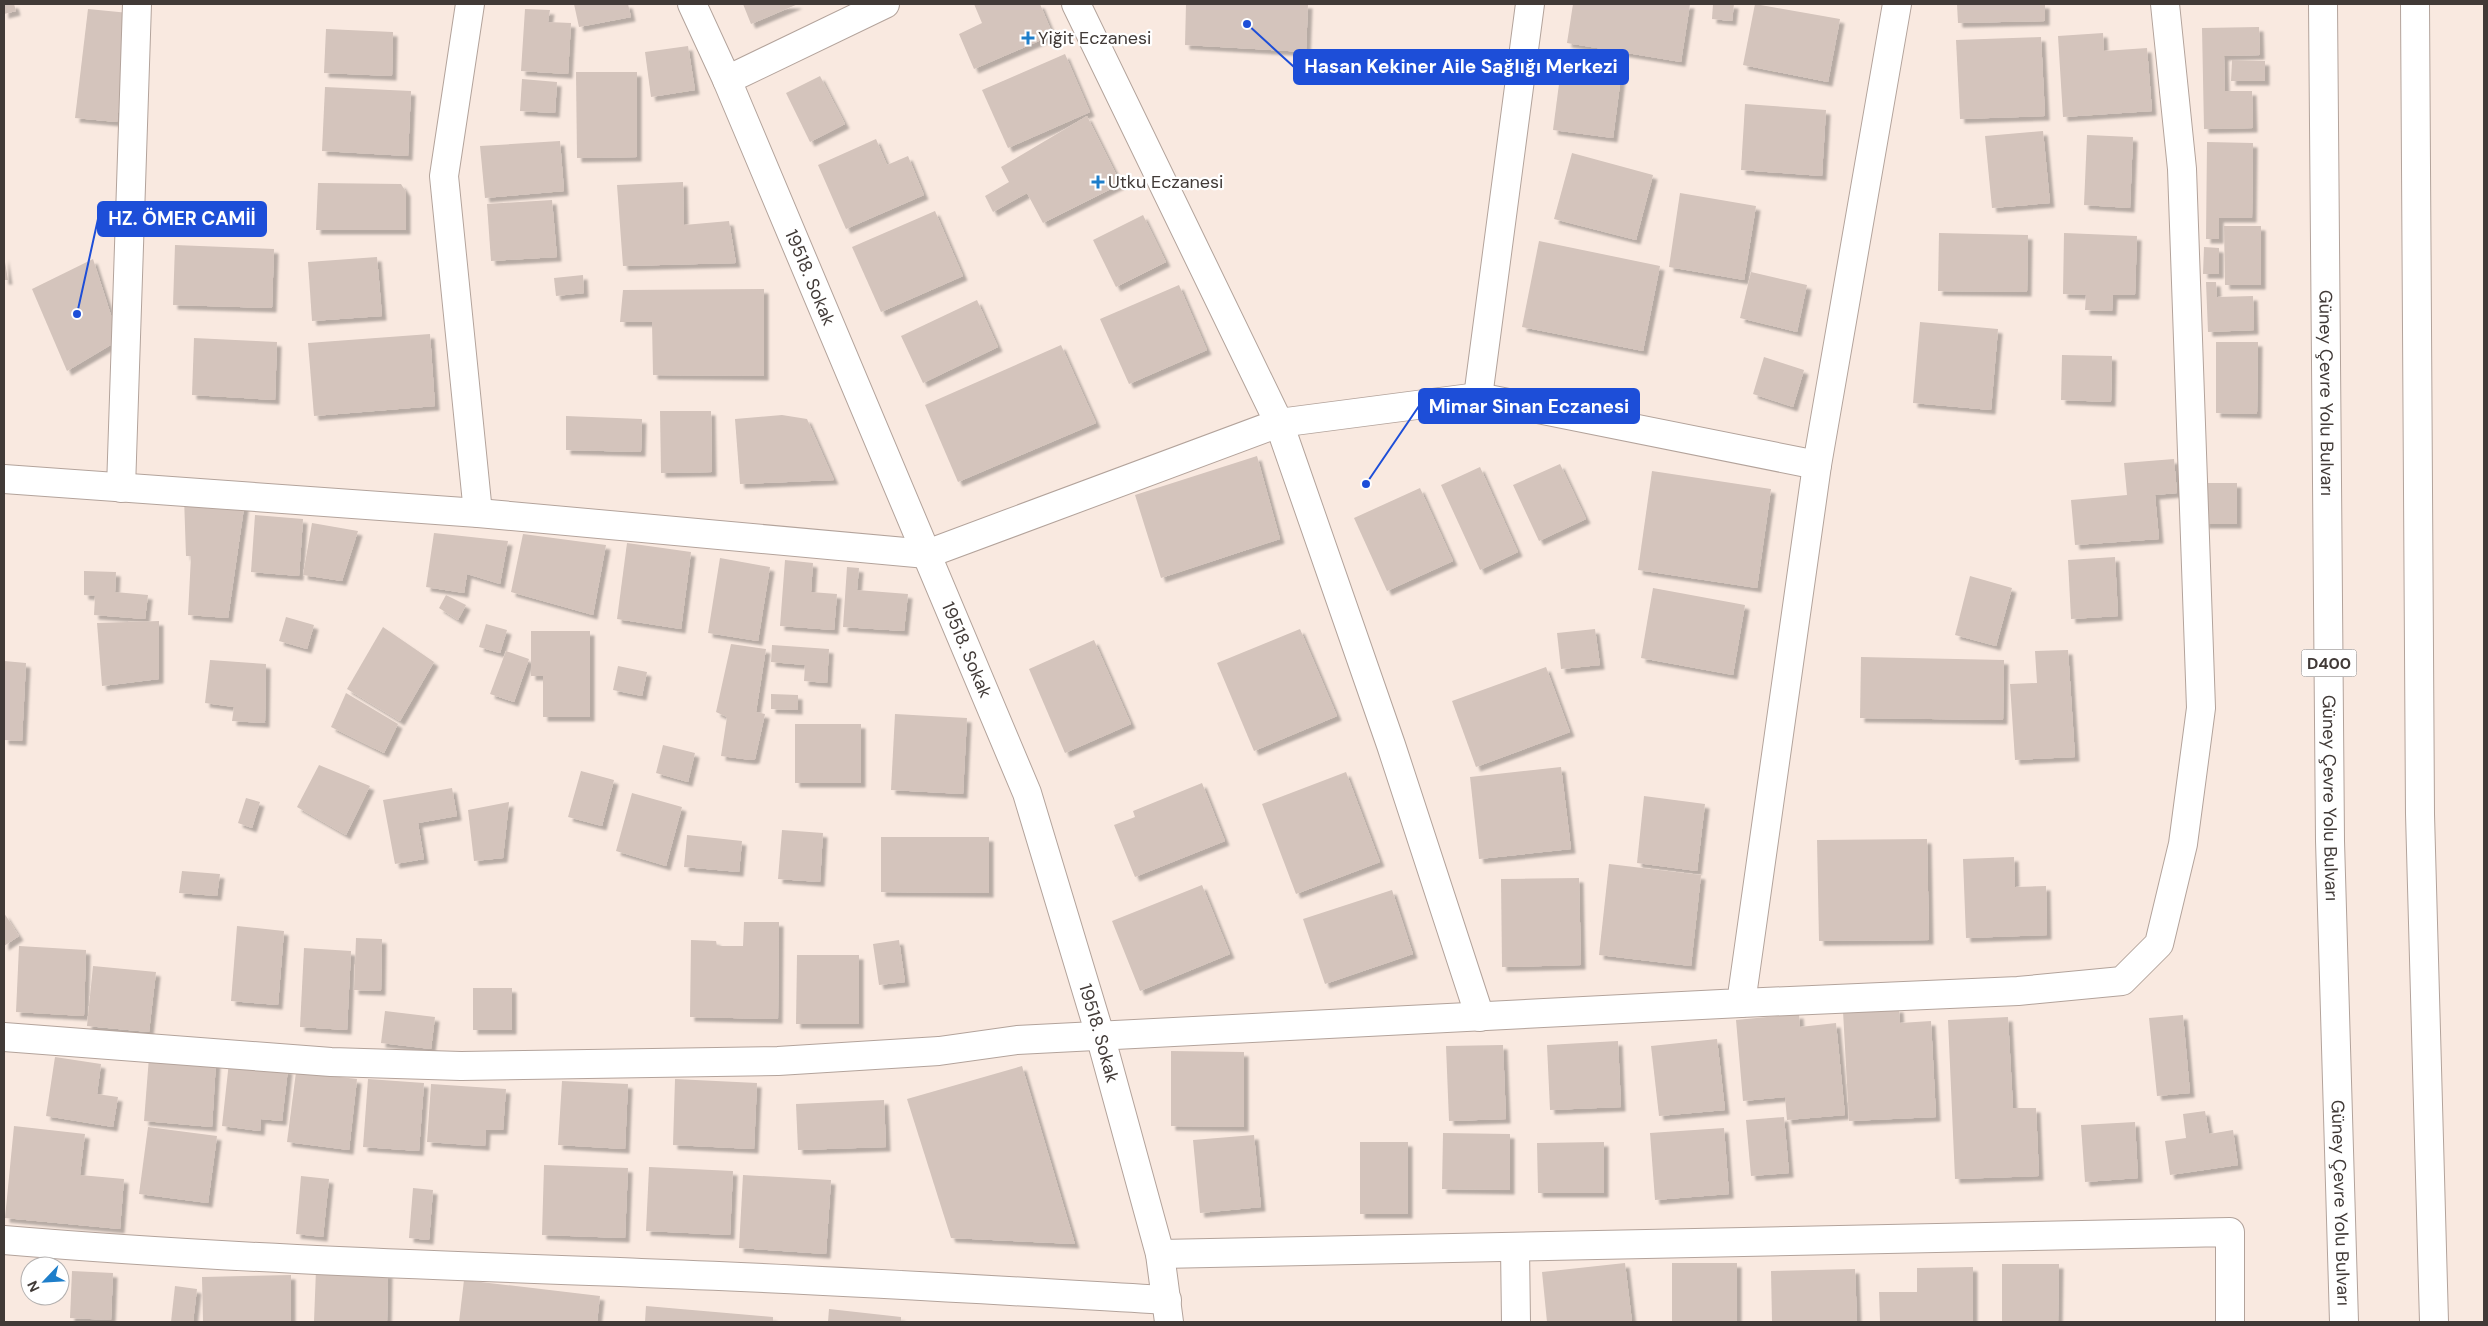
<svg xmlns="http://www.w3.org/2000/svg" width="2488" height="1326" font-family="'DM Sans',sans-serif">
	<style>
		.building { fill: #d4c4bc; filter: url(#shadow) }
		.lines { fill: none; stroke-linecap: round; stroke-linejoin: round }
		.street-casing { stroke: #b3a39b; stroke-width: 30 }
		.highway-casing { stroke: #b3a39b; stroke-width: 30 }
		.street { stroke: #fff; stroke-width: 28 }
		.highway { stroke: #fff; stroke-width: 28 }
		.poi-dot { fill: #1e7eca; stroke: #fff; stroke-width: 2 }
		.labels { text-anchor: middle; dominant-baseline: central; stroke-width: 4.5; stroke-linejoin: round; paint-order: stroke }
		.shield { fill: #fff; stroke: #7a7573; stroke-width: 1 }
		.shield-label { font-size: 16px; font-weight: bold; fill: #413a37 }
		.poi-label { font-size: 18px; fill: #413a37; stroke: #fff; text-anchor: start }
		.street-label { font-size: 18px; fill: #413a37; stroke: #fff }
		.leader { fill: none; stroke: #1d4ed8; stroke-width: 2 }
		.callout-dot { fill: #1d4ed8; stroke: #fff; stroke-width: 2 }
		.callout { fill: #1d4ed8; stroke: #1d4ed8; stroke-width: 2 }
		.callout-label { font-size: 19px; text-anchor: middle; font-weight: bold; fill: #fff }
	</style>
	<defs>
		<filter id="shadow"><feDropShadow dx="4.5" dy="4.5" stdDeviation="1" flood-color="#0004"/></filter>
	</defs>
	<rect width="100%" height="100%" fill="#f9e9e0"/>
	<g class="building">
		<path d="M4,4H14L16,11L4,14Z"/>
		<path d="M574,4H628L631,17L579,27Z"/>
		<path d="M743,4H798L751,24Z"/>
		<path d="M974,4H1040L1053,35L974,69L959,34L982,23Z"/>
		<path d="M1186,4H1308L1306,52L1185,45Z"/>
		<path d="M1573,4H1690L1681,62L1567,43Z"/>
		<path d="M1713,4H1734L1732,21L1712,19Z"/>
		<path d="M1755,4L1840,19L1828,82L1743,65Z"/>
		<path d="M1957,4H2045V21L1958,23Z"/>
		<path d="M88,9L129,13L117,122L75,118Z"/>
		<path d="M525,9L550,10L548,22L571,23L568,74L521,71Z"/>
		<path d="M2259,27L2260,55L2224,56L2225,91H2252L2253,128L2204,129L2202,28Z"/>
		<path d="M326,29L393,32L392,76L324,73Z"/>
		<path d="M2103,33L2104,51L2147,48L2152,111L2063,117L2058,36Z"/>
		<path d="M2041,37L2045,116L1960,119L1956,40Z"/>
		<path d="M688,46L695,90L651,97L645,52Z"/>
		<path d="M1065,54L1090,112L1008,148L982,90Z"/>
		<path d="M2232,60L2265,61V81H2231Z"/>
		<path d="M1562,61L1622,69L1613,138L1553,130Z"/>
		<path d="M576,72H637V157L577,158Z"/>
		<path d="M820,76L845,124L810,142L786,93Z"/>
		<path d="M522,79L557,82L555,113L520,111Z"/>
		<path d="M325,87L411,91L408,156L322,151Z"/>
		<path d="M1745,104L1826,110L1822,176L1741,170Z"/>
		<path d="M1087,116L1121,184L1043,223L1027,193L993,212L985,196L1009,182L1001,167Z"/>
		<path d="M2043,131L2050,203L1992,208L1985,136Z"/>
		<path d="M2087,135L2133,137L2130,208L2084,205Z"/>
		<path d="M876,139L887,165L908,156L924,195L846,229L818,165Z"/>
		<path d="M560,141L564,191L485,198L480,146Z"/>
		<path d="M2207,142L2253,143L2252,218H2219V239H2206Z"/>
		<path d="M1572,153L1653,175L1636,240L1554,219Z"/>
		<path d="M683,182L684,225L729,221L736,263L623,266L617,185Z"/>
		<path d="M318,183L401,184L406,192V230H316Z"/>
		<path d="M1680,193L1756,206L1744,280L1669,267Z"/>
		<path d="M552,200L557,257L491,261L487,204Z"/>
		<path d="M935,211L963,276L881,312L852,247Z"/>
		<path d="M1143,215L1166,262L1116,287L1093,240Z"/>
		<path d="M2224,226H2261V285H2225Z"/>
		<path d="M1939,233L2028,235L2027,292L1938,291Z"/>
		<path d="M2064,233L2137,236L2135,295H2113L2112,311L2085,310L2086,295L2063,294Z"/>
		<path d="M1539,241L1660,266L1643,351L1522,327Z"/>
		<path d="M175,245L274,249L272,308L173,305Z"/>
		<path d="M2204,247L2219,248V274H2203Z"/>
		<path d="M4,256L8,280H4Z"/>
		<path d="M377,257L382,316L312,321L308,262Z"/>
		<path d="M93,259L119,340L67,371L32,289Z"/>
		<path d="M1751,272L1807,285L1797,332L1740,318Z"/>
		<path d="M583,275L584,293L556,296L554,278Z"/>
		<path d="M2206,282H2216L2217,297L2253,296L2254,330L2208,332Z"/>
		<path d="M1179,285L1207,350L1129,384L1100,319Z"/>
		<path d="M764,289V376L653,375L652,322H620L623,290Z"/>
		<path d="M977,300L998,347L923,383L901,336Z"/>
		<path d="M1920,322L1998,329L1991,410L1913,403Z"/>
		<path d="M430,334L435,406L314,416L308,343Z"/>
		<path d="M194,338L277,342L275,400L192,395Z"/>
		<path d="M2216,342H2258L2257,414L2216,413Z"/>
		<path d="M1061,345L1096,423L958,482L925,405Z"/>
		<path d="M2062,355L2112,356L2111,402L2061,400Z"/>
		<path d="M1764,357L1804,370L1793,407L1753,394Z"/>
		<path d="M660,411H711L712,472L661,473Z"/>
		<path d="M782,415L807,419L834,480L740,484L735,419Z"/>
		<path d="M566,416L642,419L641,452L566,450Z"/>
		<path d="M1257,456L1280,539L1161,578L1135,495Z"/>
		<path d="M2174,459L2177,493L2155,495L2159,539L2075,545L2071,500L2127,495L2124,463Z"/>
		<path d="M1560,464L1586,519L1539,541L1513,485Z"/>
		<path d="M1480,467L1518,552L1480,570L1441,485Z"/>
		<path d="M1652,471L1771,489L1757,588L1638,570Z"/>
		<path d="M2205,483H2237V524H2204Z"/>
		<path d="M1420,488L1453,561L1387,591L1354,518Z"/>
		<path d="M184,497L245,501L228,618L188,615L191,556H186Z"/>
		<path d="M255,515L303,519L299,576L251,572Z"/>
		<path d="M312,523L358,531L342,581L303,575Z"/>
		<path d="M434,533L508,541L500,584L467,574L464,593L426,587Z"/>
		<path d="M523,534L606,545L593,615L511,592Z"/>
		<path d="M627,543L691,552L681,629L617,619Z"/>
		<path d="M2115,557L2118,616L2071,619L2068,560Z"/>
		<path d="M720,558L770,567L758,641L708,633Z"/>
		<path d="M785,560L813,563L811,592L837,594L834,630L780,626Z"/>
		<path d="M847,567L859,568L857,590L908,594L904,631L843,627Z"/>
		<path d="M84,571L116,572L115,592L148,595L145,619L94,615L95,596L84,595Z"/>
		<path d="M1970,576L2012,588L1996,646L1955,635Z"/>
		<path d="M1653,588L1745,605L1733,675L1641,658Z"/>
		<path d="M446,595L466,605L458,620L439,608Z"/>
		<path d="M286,617L314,625L307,649L279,641Z"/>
		<path d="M159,621V679L102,686L97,623Z"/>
		<path d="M486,624L507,630L500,653L479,647Z"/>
		<path d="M383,627L434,662L400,721L347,689Z"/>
		<path d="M1300,629L1337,716L1254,751L1217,663Z"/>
		<path d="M1595,629L1600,665L1561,669L1557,633Z"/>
		<path d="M531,631H590V717H543V676H531Z"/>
		<path d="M1094,640L1131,724L1065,753L1029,669Z"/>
		<path d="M731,644L766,649L756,712L765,714L755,759L751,760L721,756L727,717L716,712Z"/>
		<path d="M772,645L829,649L827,683L804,681L805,665L771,662Z"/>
		<path d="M2068,650L2075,757L2015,760L2010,684L2037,683L2035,651Z"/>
		<path d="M506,651L529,659L514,702L490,694Z"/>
		<path d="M1861,657L2004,660L2003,720L1860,718Z"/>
		<path d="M210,660L266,664L265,723L232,721L234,707L205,703Z"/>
		<path d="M4,661L26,663L22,741L4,740Z"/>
		<path d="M618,666L647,672L642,696L613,690Z"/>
		<path d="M1546,667L1570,732L1476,767L1452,701Z"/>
		<path d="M346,693L398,724L384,753L331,727Z"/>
		<path d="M771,694L798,695V710L771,709Z"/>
		<path d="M895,714L967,718L963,794L891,790Z"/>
		<rect x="795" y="724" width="66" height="59"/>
		<path d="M663,745L695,753L688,782L656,773Z"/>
		<path d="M319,765L370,786L346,835L297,807Z"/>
		<path d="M1561,767L1571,849L1479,859L1470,777Z"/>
		<path d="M581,771L614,780L602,826L568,817Z"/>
		<path d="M1346,772L1380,862L1296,894L1262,804Z"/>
		<path d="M1202,783L1225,841L1135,877L1114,825L1135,817L1133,811Z"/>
		<path d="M452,788L457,816L418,823L424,859L395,864L383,800Z"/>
		<path d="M632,793L682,807L666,866L616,851Z"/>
		<path d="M1644,796L1705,804L1697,871L1637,863Z"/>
		<path d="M246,798L260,802L252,828L238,823Z"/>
		<path d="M509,802L503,858L474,861L468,810Z"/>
		<path d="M782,830L823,833L820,882L778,879Z"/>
		<path d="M687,835L742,841L739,872L684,867Z"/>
		<path d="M881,837H989V893L881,892Z"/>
		<path d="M1927,839L1929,940L1819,941L1817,840Z"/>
		<path d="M2014,857L2015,887L2046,886L2047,935L1966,938L1963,859Z"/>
		<path d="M1609,864L1701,875L1691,966L1599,955Z"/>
		<path d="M182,871L220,874L217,896L179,893Z"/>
		<path d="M1579,878L1581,965L1502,967L1501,879Z"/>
		<path d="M1202,885L1230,954L1140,991L1112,921Z"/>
		<path d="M1392,890L1413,954L1325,984L1303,919Z"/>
		<path d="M4,913L19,936L4,946Z"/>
		<path d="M744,922H779L778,1019L690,1017L691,940L716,941L717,946H743Z"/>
		<path d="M237,926L284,931L278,1005L231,1001Z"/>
		<path d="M356,938L382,939L381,991L354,990Z"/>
		<path d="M899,940L905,982L879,985L873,944Z"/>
		<path d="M19,946L86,950L84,1016L16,1012Z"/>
		<path d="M304,948L351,951L347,1030L300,1027Z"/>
		<path d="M797,955H859V1024H796Z"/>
		<path d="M93,966L156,972L149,1032L87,1026Z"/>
		<rect x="473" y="988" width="39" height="42"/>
		<path d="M1899,1008L1900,1023L1931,1021L1936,1117L1849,1121L1843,1011Z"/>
		<path d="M385,1011L435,1017L431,1049L381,1043Z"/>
		<path d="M1799,1014L1800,1027L1836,1023L1845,1115L1787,1120L1785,1097L1743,1101L1736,1020Z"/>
		<path d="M2183,1015L2190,1093L2157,1096L2149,1018Z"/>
		<path d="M2008,1017L2013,1108H2036L2039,1176L1955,1179L1948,1020Z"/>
		<path d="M1717,1039L1725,1110L1659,1116L1651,1046Z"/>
		<path d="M1618,1041L1621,1107L1550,1110L1547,1045Z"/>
		<path d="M1503,1045L1506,1119L1449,1121L1446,1046Z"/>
		<path d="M1171,1051L1244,1052V1127L1171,1126Z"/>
		<path d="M55,1057L101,1064L97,1094L118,1097L113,1127L46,1116Z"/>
		<path d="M149,1057L216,1062L212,1127L144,1121Z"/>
		<path d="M229,1062L288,1069L282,1121L261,1119L260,1131L222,1126Z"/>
		<path d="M1022,1066L1075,1244L951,1238L907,1099Z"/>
		<path d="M296,1072L357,1079L349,1150L287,1142Z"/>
		<path d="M368,1079L424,1083L419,1151L363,1147Z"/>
		<path d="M675,1079L757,1083L754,1149L673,1145Z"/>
		<path d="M562,1081L628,1084L625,1149L558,1145Z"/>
		<path d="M431,1084L506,1089L503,1130H486L485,1146L427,1142Z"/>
		<path d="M884,1100L886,1147L798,1150L796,1104Z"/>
		<path d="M2205,1111L2209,1134L2233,1130L2238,1165L2170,1175L2165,1141L2186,1138L2183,1114Z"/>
		<path d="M1784,1117L1789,1173L1751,1176L1746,1120Z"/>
		<path d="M2135,1122L2138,1178L2085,1182L2081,1125Z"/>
		<path d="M14,1126L85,1134L80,1175L124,1179L120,1229L5,1218Z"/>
		<path d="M148,1127L217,1136L208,1203L139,1194Z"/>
		<path d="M1724,1128L1729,1194L1655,1200L1650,1133Z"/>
		<path d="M1443,1133L1510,1134V1190L1442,1189Z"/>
		<path d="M1254,1135L1261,1207L1200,1213L1193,1140Z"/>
		<rect x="1360" y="1142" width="48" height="72"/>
		<path d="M1604,1142V1193H1538L1537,1143Z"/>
		<path d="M544,1165L628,1168L625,1238L542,1235Z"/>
		<path d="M649,1167L733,1171L730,1235L646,1231Z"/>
		<path d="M743,1175L831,1180L826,1254L739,1248Z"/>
		<path d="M301,1176L329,1179L323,1237L296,1234Z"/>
		<path d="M413,1188L433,1190L429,1240L409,1238Z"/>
		<path d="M1625,1263L1632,1322H1547L1542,1272Z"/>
		<rect x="1672" y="1263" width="65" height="59"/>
		<path d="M2002,1264H2059L2058,1322H2002Z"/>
		<path d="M1973,1267V1322H1880L1879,1292H1917V1268Z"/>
		<path d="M316,1269L388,1273L387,1322H314Z"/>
		<path d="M1855,1269L1857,1322H1772L1771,1271Z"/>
		<path d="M72,1271L113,1273L111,1320L70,1318Z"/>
		<path d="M291,1275V1322H203L202,1277Z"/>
		<path d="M464,1280L600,1296L597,1322H459Z"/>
		<path d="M175,1286L197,1289L193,1322H171Z"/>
		<path d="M646,1306L773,1317V1322H645Z"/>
		<path d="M829,1309L901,1317V1322H828Z"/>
	</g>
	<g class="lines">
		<g class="street-casing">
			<g id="street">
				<path d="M470,4L444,176L478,513"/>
				<path id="s1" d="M692,4L727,80L1027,793L1100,1035L1160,1254L1169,1322"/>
				<path d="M1076,4L1279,423L1391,745L1480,1017"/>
				<path d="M727,80L885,4"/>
				<path d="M1478,397L1530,4"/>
				<path d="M4,479L478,513L927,554L1279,423L1478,397L1817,465"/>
				<path d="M121,488L137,4"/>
				<path d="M1741,1003L2018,991L2122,981L2159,944L2183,844L2201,708L2182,169L2165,4"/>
				<path d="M4,1037L331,1062L461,1066L778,1061L939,1051L1017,1040L1741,1003L1817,465L1897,4"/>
				<path d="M4,1240C216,1258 428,1265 641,1273C816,1279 992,1290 1167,1300"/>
				<path d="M1515,1247L1516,1322"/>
				<path d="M1160,1254L2230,1232V1322"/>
			</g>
		</g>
		<g class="highway-casing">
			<g id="highway">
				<path id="s2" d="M2323,4L2330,841L2344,1322"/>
				<path d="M2415,4L2420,814L2434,1322"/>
			</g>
		</g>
		<use href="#street" class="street"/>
		<use href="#highway" class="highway"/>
	</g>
	<g class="poi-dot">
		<path d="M1025.5 30.5h5v5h5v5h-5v5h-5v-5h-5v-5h5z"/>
		<path d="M1095.5 174.5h5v5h5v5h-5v5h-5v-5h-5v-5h5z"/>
	</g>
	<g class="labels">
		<rect class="shield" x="2301.5" y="649.5" width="55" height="27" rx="4"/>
		<g class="shield-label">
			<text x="2329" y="663">D400</text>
		</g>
		<g class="poi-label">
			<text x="1038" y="38">Yiğit Eczanesi</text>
			<text x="1108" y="182">Utku Eczanesi</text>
		</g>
		<g class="street-label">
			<text stroke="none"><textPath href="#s1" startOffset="298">19518. Sokak</textPath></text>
			<text stroke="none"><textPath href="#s2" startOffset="389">Güney Çevre Yolu Bulvarı</textPath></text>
			<text stroke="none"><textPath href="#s1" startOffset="702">19518. Sokak</textPath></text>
			<text stroke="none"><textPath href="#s2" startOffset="794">Güney Çevre Yolu Bulvarı</textPath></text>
			<text stroke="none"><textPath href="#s1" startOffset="1108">19518. Sokak</textPath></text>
			<text stroke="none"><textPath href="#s2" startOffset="1199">Güney Çevre Yolu Bulvarı</textPath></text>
		</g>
	</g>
	<path class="leader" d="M1247 24L1294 67M77 314L98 219M1366 484L1419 406"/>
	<g class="callout-dot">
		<circle cx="1247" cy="24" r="5"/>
		<circle cx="77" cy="314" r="5"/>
		<circle cx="1366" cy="484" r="5"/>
	</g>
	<g class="callout">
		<rect x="1294" y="50" width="334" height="34" rx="5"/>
		<rect x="98" y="202" width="168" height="34" rx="5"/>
		<rect x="1419" y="389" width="220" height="34" rx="5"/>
	</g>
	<g class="callout-label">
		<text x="1461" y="73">Hasan Kekiner Aile Sağlığı Merkezi</text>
		<text x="182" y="225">HZ. ÖMER CAMİİ</text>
		<text x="1529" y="413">Mimar Sinan Eczanesi</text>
	</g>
	<rect width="2488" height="1326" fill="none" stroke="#413a37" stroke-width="10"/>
	<g transform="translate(45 1281) rotate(245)"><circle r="24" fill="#ffffff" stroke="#b3b0af"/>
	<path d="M0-4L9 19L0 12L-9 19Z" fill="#1e7eca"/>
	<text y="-8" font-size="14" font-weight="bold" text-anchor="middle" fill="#413a37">N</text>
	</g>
</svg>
